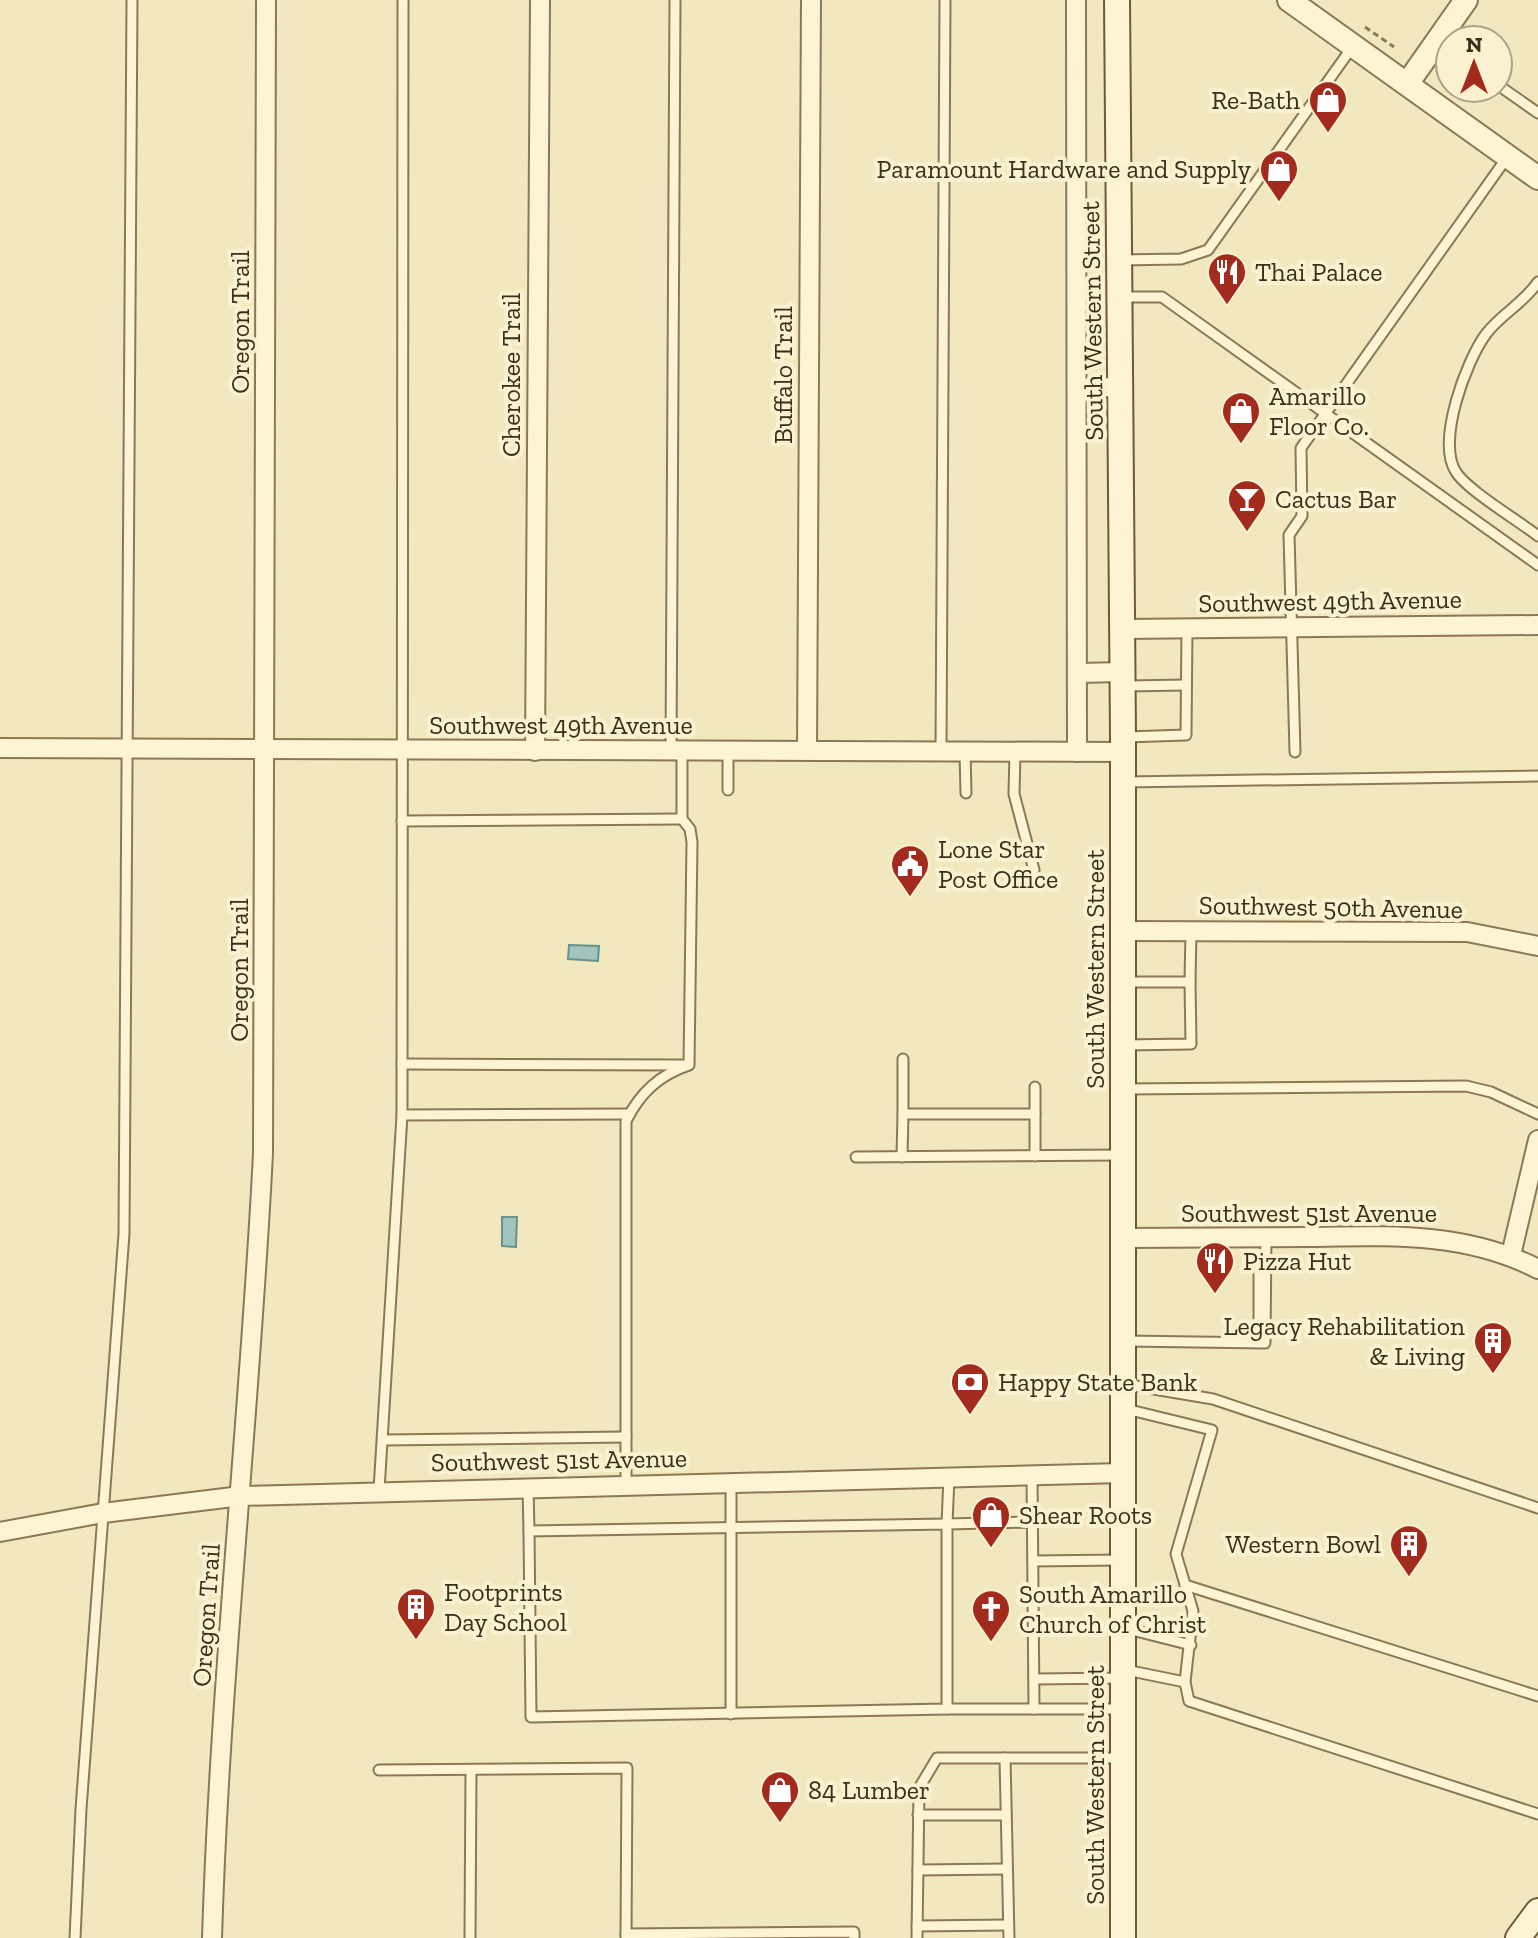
<svg xmlns="http://www.w3.org/2000/svg" width="1538" height="1938" font-family="'Zilla Slab',serif">
	<style>
		.water { fill: #a2c4bd; stroke: #68938c; stroke-width: 2 }
		.lines { fill: none; stroke-linecap: round; stroke-linejoin: round }
		.service-casing { stroke: #8d7855; stroke-width: 13 }
		.minor-casing { stroke: #8d7855; stroke-width: 22 }
		.tertiary-casing { stroke: #8d7855; stroke-width: 26 }
		.secondary-casing { stroke: #6f5938; stroke-width: 28 }
		.path { stroke: #8d7855; stroke-width: 3; stroke-dasharray: 6 4; stroke-linecap: butt }
		.service { stroke: #fcf4d3; stroke-width: 9 }
		.minor { stroke: #fcf4d3; stroke-width: 18 }
		.tertiary { stroke: #fcf4d3; stroke-width: 22 }
		.secondary { stroke: #fcf4d3; stroke-width: 24 }
		.labels { text-anchor: middle; dominant-baseline: central; stroke-width: 8; stroke-linejoin: round; paint-order: stroke }
		.poi-label { font-size: 26px; fill: #3b2e1b; stroke: #f9f1cf; text-anchor: start }
		.street-label { font-size: 26px; fill: #3b2e1b; stroke: #f9f1cf }
	</style>
	<rect width="100%" height="100%" fill="#f2e8bf"/>
	<g class="water">
		<path d="M569,945L599,946L598,961L568,959Z"/>
		<path d="M502,1217H517L516,1247L502,1246Z"/>
	</g>
	<g class="lines">
		<g class="service-casing">
			<g id="service">
				<path d="M1437,42L1450,51"/>
				<path d="M1498,85L1538,113"/>
				<path d="M1119,260L1181,259L1208,250L1353,46"/>
				<path d="M1538,282C1523,304 1501,314 1486,334C1466,361 1436,442 1456,472C1467,490 1519,521 1538,536"/>
				<path d="M1120,297H1162L1538,565"/>
				<path d="M1126,686L1186,685"/>
				<path d="M1126,737L1186,735L1187,628"/>
				<path d="M671,751L675,0"/>
				<path d="M728,751V790"/>
				<path d="M941,752L945,0"/>
				<path d="M965,752L966,793"/>
				<path d="M1015,752L1014,794L1034,870"/>
				<path d="M1295,752L1289,535L1302,516L1301,448L1508,156"/>
				<path d="M1125,782L1538,776"/>
				<path d="M402,821L682,819"/>
				<path d="M1190,982L1191,931"/>
				<path d="M1124,1045L1191,1044L1190,982H1126"/>
				<path d="M903,1059V1114H1035"/>
				<path d="M402,1064L683,1065"/>
				<path d="M1035,1087V1156"/>
				<path d="M1126,1089L1466,1086L1491,1092L1538,1114"/>
				<path d="M402,1115L630,1114"/>
				<path d="M856,1157L1120,1155"/>
				<path d="M902,1157L903,1114"/>
				<path d="M1263,1336L1259,1324V1269L1266,1262"/>
				<path d="M1126,1341L1265,1343L1266,1237"/>
				<path d="M1124,1384L1213,1399L1538,1508"/>
				<path d="M1126,1409L1212,1430L1176,1554L1193,1611L1185,1682L1189,1701L1538,1814"/>
				<path d="M384,1440L626,1437"/>
				<path d="M949,1477L947,1524L1032,1522"/>
				<path d="M731,1482V1714"/>
				<path d="M626,1484V1121C640,1093 659,1075 689,1065L692,842L690,829L682,819V751"/>
				<path d="M528,1487L529,1531"/>
				<path d="M379,1490L402,1115L403,0"/>
				<path d="M947,1524V1709L531,1717L529,1531Z"/>
				<path d="M1033,1561L1121,1560"/>
				<path d="M1185,1585L1538,1696"/>
				<path d="M1124,1628L1191,1645"/>
				<path d="M1126,1670L1185,1682"/>
				<path d="M1034,1679L1123,1678"/>
				<path d="M947,1709H1034L1032,1475"/>
				<path d="M1034,1709H1123"/>
				<path d="M379,1770L627,1768L626,1938"/>
				<path d="M918,1815H1006"/>
				<path d="M918,1870L1007,1869"/>
				<path d="M917,1926L1008,1925"/>
				<path d="M626,1934L854,1932V1938"/>
				<path d="M75,1938L81,1809L124,1234L132,0"/>
				<path d="M470,1938L471,1770"/>
				<path d="M917,1938L919,1788L937,1758H1005"/>
				<path d="M1009,1938L1005,1758H1123"/>
			</g>
		</g>
		<g class="minor-casing">
			<g id="minor">
				<path d="M1076,0L1077,752"/>
				<path d="M1077,388L1121,387"/>
				<path d="M1122,629L1538,625"/>
				<path d="M1079,673L1122,672"/>
				<path d="M0,748L1123,752"/>
				<path d="M535,751L540,0"/>
				<path d="M807,751L811,0"/>
				<path d="M1123,931L1467,932L1538,946"/>
				<path d="M1123,1238C1184,1238 1245,1237 1306,1237C1387,1236 1464,1231 1538,1269"/>
				<path d="M1511,1255L1538,1140"/>
				<path d="M0,1532L103,1513L241,1496L1123,1473"/>
				<path d="M212,1938C220,1676 250,1415 263,1153L266,0"/>
			</g>
		</g>
		<g class="tertiary-casing">
			<g id="tertiary">
				<path d="M1289,0L1538,178"/>
				<path d="M1407,84L1466,0"/>
			</g>
		</g>
		<g class="secondary-casing">
			<g id="secondary">
				<path d="M1117,0L1123,737V1938"/>
				<path d="M1518,1938L1538,1911"/>
			</g>
		</g>
		<path class="path" d="M1365,27L1394,47"/>
		<use href="#service" class="service"/>
		<use href="#minor" class="minor"/>
		<use href="#tertiary" class="tertiary"/>
		<use href="#secondary" class="secondary"/>
	</g>
	<defs>
		<g id="shop-pin" transform="scale(2)"><path d="M0 17L-7.5 6A9.5 9.5 0 1 1 7.5 6Z" fill="#a32b1e" stroke="#f9f1cf"/><path d="M-5-2.5h2.3a2.7 3.5 0 0 1 5.4 0H5L5.5 6h-11ZM-1.5-2.5h3a1.5 2.3 0 0 0-3 0Z" fill="#fff"/></g>
		<g id="restaurant-pin" transform="scale(2)"><path d="M0 17L-7.5 6A9.5 9.5 0 1 1 7.5 6Z" fill="#a32b1e" stroke="#f9f1cf"/><path d="M-5-6h1v4h1v-4h1v4h1v-4h1v5L-1.5 .5V6h-2V.5L-5-1ZM5-6V6H3V1.5H1.5Q1.5-4 5-6Z" fill="#fff"/></g>
		<g id="bar-pin" transform="scale(2)"><path d="M0 17L-7.5 6A9.5 9.5 0 1 1 7.5 6Z" fill="#a32b1e" stroke="#f9f1cf"/><path d="M-6-5H6L.8 .8V4.5H3.5V6h-7V4.5H-.8V.8Z" fill="#fff"/></g>
		<g id="civic-pin" transform="scale(2)"><path d="M0 17L-7.5 6A9.5 9.5 0 1 1 7.5 6Z" fill="#a32b1e" stroke="#f9f1cf"/><path d="M-.6-6.5H3V-4.5H.6V-3L4-1V1h2V6H-6V1h2V-1L-.6-3ZM-1.2 2.5V6h2.4V2.5Z" fill="#fff"/></g>
		<g id="building-pin" transform="scale(2)"><path d="M0 17L-7.5 6A9.5 9.5 0 1 1 7.5 6Z" fill="#a32b1e" stroke="#f9f1cf"/><path d="M-4-6H4V6H1V3H-1V6H-4ZM-2.5-4.3h1.7v1.8h-1.7ZM.8-4.3h1.7v1.8H.8ZM-2.5-1h1.7V.8h-1.7ZM.8-1h1.7V.8H.8Z" fill="#fff"/></g>
		<g id="bank-pin" transform="scale(2)"><path d="M0 17L-7.5 6A9.5 9.5 0 1 1 7.5 6Z" fill="#a32b1e" stroke="#f9f1cf"/><path d="M-6-4H6V4H-6ZM0-2.3a2.3 2.3 0 1 0 0 4.6a2.3 2.3 0 1 0 0-4.6Z" fill="#fff"/></g>
		<g id="church-pin" transform="scale(2)"><path d="M0 17L-7.5 6A9.5 9.5 0 1 1 7.5 6Z" fill="#a32b1e" stroke="#f9f1cf"/><path d="M-1.2-6h2.4v3.5h3.3v2.4h-3.3V6h-2.4V-.1h-3.3v-2.4h3.3Z" fill="#fff"/></g>
	</defs>
	<g fill-rule="evenodd">
		<use href="#shop-pin" x="1328" y="100"/>
		<use href="#shop-pin" x="1279" y="169"/>
		<use href="#restaurant-pin" x="1227" y="272"/>
		<use href="#shop-pin" x="1241" y="411"/>
		<use href="#bar-pin" x="1247" y="499"/>
		<use href="#civic-pin" x="910" y="864"/>
		<use href="#restaurant-pin" x="1215" y="1261"/>
		<use href="#building-pin" x="1493" y="1341"/>
		<use href="#bank-pin" x="970" y="1382"/>
		<use href="#shop-pin" x="991" y="1515"/>
		<use href="#building-pin" x="1409" y="1544"/>
		<use href="#building-pin" x="416" y="1607"/>
		<use href="#church-pin" x="991" y="1609"/>
		<use href="#shop-pin" x="780" y="1790"/>
	</g>
	<g class="labels">
		<g class="poi-label">
			<text x="1300" y="100" text-anchor="end">Re-Bath</text>
			<text x="1251" y="169" text-anchor="end">Paramount Hardware and Supply</text>
			<text x="1255" y="272">Thai Palace</text>
			<text x="1269" y="396">Amarillo<tspan x="1269" dy="30">Floor Co.</tspan></text>
			<text x="1275" y="499">Cactus Bar</text>
			<text x="938" y="849">Lone Star<tspan x="938" dy="30">Post Office</tspan></text>
			<text x="1243" y="1261">Pizza Hut</text>
			<text x="1465" y="1326" text-anchor="end">Legacy Rehabilitation<tspan x="1465" dy="30">&amp; Living</tspan></text>
			<text x="998" y="1382">Happy State Bank</text>
			<text x="1019" y="1515">Shear Roots</text>
			<text x="1381" y="1544" text-anchor="end">Western Bowl</text>
			<text x="444" y="1592">Footprints<tspan x="444" dy="30">Day School</tspan></text>
			<text x="1019" y="1594">South Amarillo<tspan x="1019" dy="30">Church of Christ</tspan></text>
			<text x="808" y="1790">84 Lumber</text>
		</g>
		<g class="street-label">
			<text transform="translate(1092 321) rotate(-91)">South Western Street</text>
			<text transform="translate(240 322) rotate(-90)">Oregon Trail</text>
			<text transform="translate(511 375) rotate(-90)">Cherokee Trail</text>
			<text transform="translate(783 375) rotate(-90)">Buffalo Trail</text>
			<text transform="translate(1330 601) rotate(-1)">Southwest 49th Avenue</text>
			<text x="561" y="725">Southwest 49th Avenue</text>
			<text transform="translate(1331 907) rotate(1)">Southwest 50th Avenue</text>
			<text transform="translate(1095 969) rotate(-90)">South Western Street</text>
			<text transform="translate(239 970) rotate(-90)">Oregon Trail</text>
			<text x="1309" y="1213">Southwest 51st Avenue</text>
			<text transform="translate(559 1460) rotate(-1)">Southwest 51st Avenue</text>
			<text transform="translate(206 1615) rotate(-86)">Oregon Trail</text>
			<text transform="translate(1095 1785) rotate(-90)">South Western Street</text>
		</g>
	</g>
	<g transform="translate(1474 64)"><circle r="38" fill="#f9f1cf" stroke="#ada387" stroke-width="2"/>
	<path d="M0-6L14 30L0 20L-14 30Z" fill="#a32b1e"/>
	<text y="-12" font-size="22" font-weight="bold" text-anchor="middle" fill="#3b2e1b">N</text>
	</g>
</svg>
